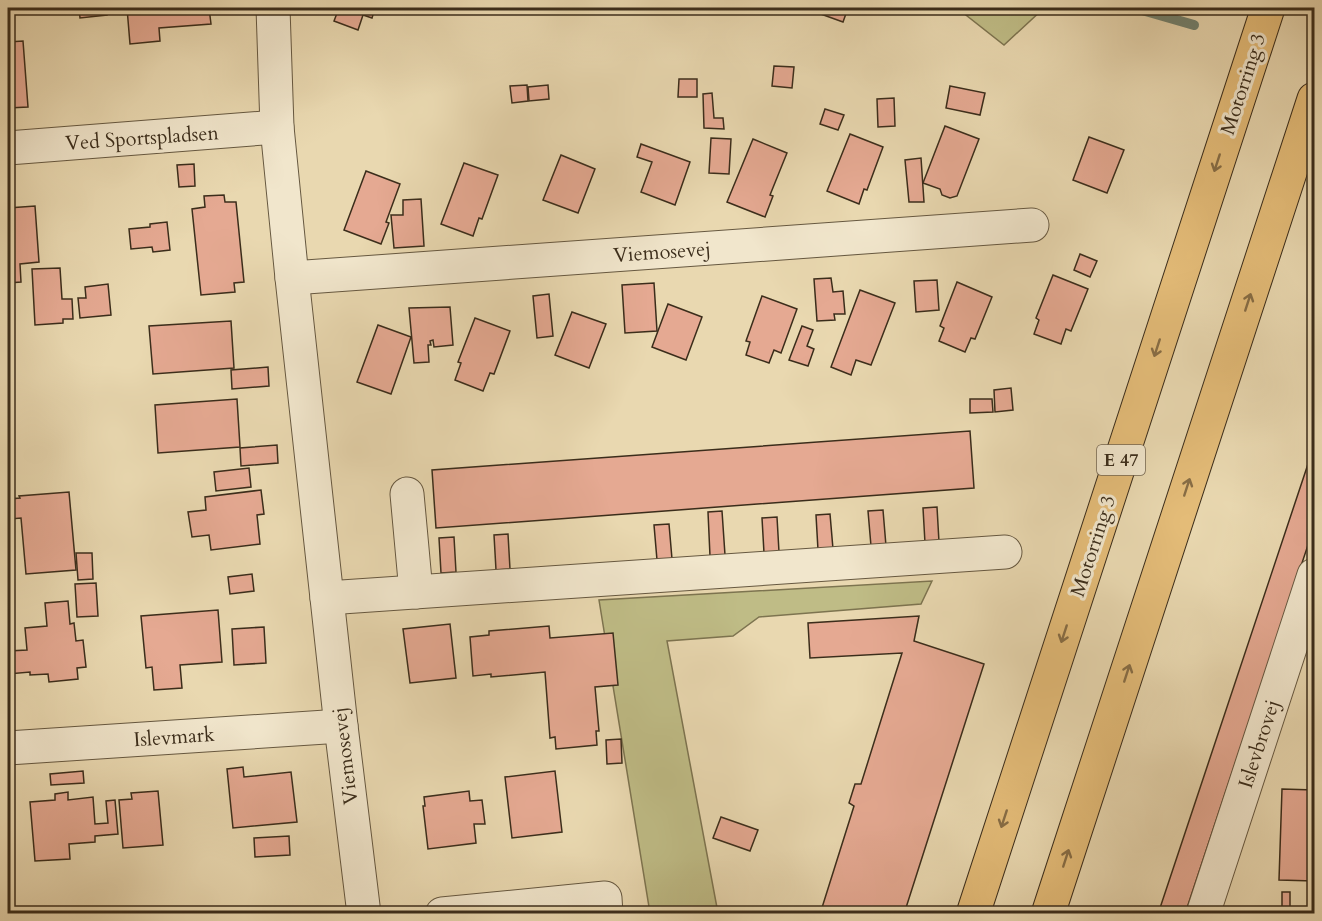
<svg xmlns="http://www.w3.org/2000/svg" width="1322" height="921" font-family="Cardo,serif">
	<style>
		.green { fill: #bfbc86; stroke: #7d7450; stroke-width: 1.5 }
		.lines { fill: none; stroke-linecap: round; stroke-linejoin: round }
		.stream { stroke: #728270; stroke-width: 10 }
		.building { fill: #e5a992; stroke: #3b2d1b; stroke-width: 1.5 }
		.minor-casing { stroke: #665840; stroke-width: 35 }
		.highway-casing { stroke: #3b2d1b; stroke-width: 35 }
		.minor { stroke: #f1e6cc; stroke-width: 33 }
		.highway { stroke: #e4bc78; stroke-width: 33 }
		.oneway { stroke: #876d45 }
		.labels { text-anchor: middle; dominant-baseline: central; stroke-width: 6; stroke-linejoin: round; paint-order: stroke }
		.shield { fill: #f1e6cc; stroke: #726450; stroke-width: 1.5 }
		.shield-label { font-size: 18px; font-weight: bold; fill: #3b2d1b }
		.street-label { font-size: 20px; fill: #3b2d1b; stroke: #f1e6cc }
	</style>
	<rect width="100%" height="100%" fill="#e9d8b0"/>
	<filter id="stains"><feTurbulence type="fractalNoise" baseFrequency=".00333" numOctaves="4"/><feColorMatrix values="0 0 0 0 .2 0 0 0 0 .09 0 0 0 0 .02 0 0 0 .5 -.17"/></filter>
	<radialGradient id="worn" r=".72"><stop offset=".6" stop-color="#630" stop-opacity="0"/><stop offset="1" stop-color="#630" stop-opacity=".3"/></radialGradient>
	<g class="green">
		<path d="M957,8H1044L1004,45Z"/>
		<path d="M932,581L921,604L759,617L733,636L667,641L718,913H650L599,600Z"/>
	</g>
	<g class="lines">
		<path class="stream" d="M1135,8L1194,25"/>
	</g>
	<g class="building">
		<path d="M79,8H107V15L80,18Z"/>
		<path d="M127,8H209L211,24L159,28L160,41L130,44Z"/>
		<path d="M339,8H375L372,18L363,15L358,30L334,21Z"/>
		<path d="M820,8H848L843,22L818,13Z"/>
		<path d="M23,41L28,107L8,108V42Z"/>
		<path d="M774,66L794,67L792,88L772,86Z"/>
		<path d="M679,79H697V97H678Z"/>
		<path d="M527,85L528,101L512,103L510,86Z"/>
		<path d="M548,85L549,99L529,101L528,87Z"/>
		<path d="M950,86L985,93L980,115L946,108Z"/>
		<path d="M712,93L714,118H723L724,129L704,128L703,94Z"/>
		<path d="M894,98L895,126L878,127L877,99Z"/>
		<path d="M825,109L844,115L838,130L820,124Z"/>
		<path d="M945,126L979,139L957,196L950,198L942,195L940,189L923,183Z"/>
		<path d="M850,134L883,147L867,190L864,189L859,204L827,191Z"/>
		<path d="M1089,137L1124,150L1107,193L1073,180Z"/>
		<path d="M711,138L731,139L729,174L709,173Z"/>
		<path d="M753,139L787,153L770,195L773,196L765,217L727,202Z"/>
		<path d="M641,144L690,162L675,205L641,192L652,162L637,157Z"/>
		<path d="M561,155L595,169L578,213L543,200Z"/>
		<path d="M921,158L924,202H909L905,160Z"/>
		<path d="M464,163L498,175L482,219L479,218L473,236L441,224Z"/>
		<path d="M194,164L195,186L179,187L177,165Z"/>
		<path d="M366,171L400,184L386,222L389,223L381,244L344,230Z"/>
		<path d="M224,195L225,202H236L244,282L234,283L235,292L201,295L192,209L205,207L204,196Z"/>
		<path d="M421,199L424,246L394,248L391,215H403V200Z"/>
		<path d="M35,206L39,262L20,264L21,282L8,283V208Z"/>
		<path d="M167,222L170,250L153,252L152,247L131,249L129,229L150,227V224Z"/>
		<path d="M1080,254L1097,261L1090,277L1074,270Z"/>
		<path d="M60,268L62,299H72L73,319H63V323L35,325L32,269Z"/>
		<path d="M1053,275L1088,289L1071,331L1066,329L1061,344L1034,334L1039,320L1036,318Z"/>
		<path d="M831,278L833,292L843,291L845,314H834L835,320L817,321L814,279Z"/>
		<path d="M937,280L939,310L916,312L914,281Z"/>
		<path d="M957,282L992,297L975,339L971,338L965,352L939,341L944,328L940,326Z"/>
		<path d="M654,283L657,331L625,333L622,285Z"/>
		<path d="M108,284L111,315L80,318L78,298H86L85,287Z"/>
		<path d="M860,290L895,303L871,365L856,360L851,375L831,367Z"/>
		<path d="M549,294L553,336L537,338L533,296Z"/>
		<path d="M762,296L797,309L781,353L774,350L769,363L746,355L750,342L746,341Z"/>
		<path d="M668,304L702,317L686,360L652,347Z"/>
		<path d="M450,307L453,345L434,347L433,340L430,341L431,345H428L429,362L414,363L409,308Z"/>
		<path d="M572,312L606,324L589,368L555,355Z"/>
		<path d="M475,318L510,331L494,374L490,373L483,391L455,380L461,363L458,362Z"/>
		<path d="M231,321L234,368L153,374L149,326Z"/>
		<path d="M378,325L411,337L391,394L357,382Z"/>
		<path d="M802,326L813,330L807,346L814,349L808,366L789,360Z"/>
		<path d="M268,367L269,386L232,389L231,370Z"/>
		<path d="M1011,388L1013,410L995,412L994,390Z"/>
		<path d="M237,399L240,447L158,453L155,405Z"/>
		<path d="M970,399H992L993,412L970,413Z"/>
		<path d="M970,431L974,488L436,528L432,470Z"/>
		<path d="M277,445L278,463L241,466L240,448Z"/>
		<path d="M1314,446V527L1185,914H1158Z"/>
		<path d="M249,468L251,487L216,491L214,472Z"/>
		<path d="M261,490L264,514L257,515L260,544L211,550L209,535L192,537L188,512L206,510L205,497Z"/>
		<path d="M69,492L76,570L26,574L21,518L10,519L8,499L20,498L19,496Z"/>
		<path d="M937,507L939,542L925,543L923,508Z"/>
		<path d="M883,510L886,546H871L868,511Z"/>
		<path d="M722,511L725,555L710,556L708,512Z"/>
		<path d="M830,514L833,549L818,550L816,515Z"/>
		<path d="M777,517L779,552L764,553L762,518Z"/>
		<path d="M669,524L672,559L657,560L654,525Z"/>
		<path d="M508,534L510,569L496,570L494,535Z"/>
		<path d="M454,537L456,572L441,573L439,538Z"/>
		<path d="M76,553H92L93,579L78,580Z"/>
		<path d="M252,574L254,591L230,594L228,577Z"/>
		<path d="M96,583L98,616L77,617L75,584Z"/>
		<path d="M68,601L70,624L74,623L76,641L83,640L86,667L77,668L78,679L49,682L48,674L30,675V672L8,674V651L27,650L25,628L47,626L45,603Z"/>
		<path d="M218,610L222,662L180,665L182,688L154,690L152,667L146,668L141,616Z"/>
		<path d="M919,616L914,641L984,664L904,914H820L854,806L849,803L855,784H861L902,653L810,658L808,623Z"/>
		<path d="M450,624L456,678L410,683L403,629Z"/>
		<path d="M549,626L550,638L613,633L618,685L595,687L599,731H596L597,745L556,749L555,737L550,738L545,672L491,677V674L473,676L470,637L489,635V631Z"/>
		<path d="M264,627L266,663L234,665L232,629Z"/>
		<path d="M621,739L622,763L607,764L606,740Z"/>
		<path d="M243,767L244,777L291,772L297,822L233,828L227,769Z"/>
		<path d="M83,771L84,783L51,785L50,774Z"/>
		<path d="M555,771L562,832L512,838L505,777Z"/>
		<path d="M1282,789L1314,790V881L1279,880Z"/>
		<path d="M158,791L163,845L123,848L119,800L132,799L131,793Z"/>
		<path d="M469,791L470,801L482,800L485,824H474L476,843L428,849L423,806H425L424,797Z"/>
		<path d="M68,792V800L93,797L95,824L108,823L106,801L115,800L118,834L95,836V842L69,844L70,859L35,861L30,802L55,800V794Z"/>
		<path d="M721,817L758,830L750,851L713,838Z"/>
		<path d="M289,836L290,855L255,857L254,838Z"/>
		<rect x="1282" y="892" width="8" height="18"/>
	</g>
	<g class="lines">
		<g class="minor-casing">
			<g id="minor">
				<path d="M273,8L277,127L292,278L341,726L364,914"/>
				<path d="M8,148L277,127"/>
				<path d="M292,278L1032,225"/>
				<path d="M407,494L416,592"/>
				<path d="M327,598L1005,552"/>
				<path d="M8,748L341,726"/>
				<path d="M442,914L605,898L606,914"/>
				<path d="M1203,914L1314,575"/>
			</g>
		</g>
		<g class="highway-casing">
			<g id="highway">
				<path d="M973,914L1268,8"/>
				<path d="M1048,914L1314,99"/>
			</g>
		</g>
		<use href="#minor" class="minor"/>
		<use href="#highway" class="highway"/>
	</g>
	<defs><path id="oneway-shaft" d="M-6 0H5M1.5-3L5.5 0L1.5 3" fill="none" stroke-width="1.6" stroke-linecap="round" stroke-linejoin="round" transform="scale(1.5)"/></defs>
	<g class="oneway">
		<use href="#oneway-shaft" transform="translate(1217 163) rotate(108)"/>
		<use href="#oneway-shaft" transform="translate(1248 302) rotate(-72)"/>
		<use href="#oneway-shaft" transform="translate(1157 348) rotate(108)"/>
		<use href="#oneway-shaft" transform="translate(1187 487) rotate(-72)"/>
		<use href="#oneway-shaft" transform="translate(1064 634) rotate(108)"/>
		<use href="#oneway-shaft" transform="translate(1127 673) rotate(-72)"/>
		<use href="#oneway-shaft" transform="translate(1004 819) rotate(108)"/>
		<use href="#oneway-shaft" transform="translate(1066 858) rotate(-72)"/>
	</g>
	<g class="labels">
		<rect class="shield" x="1097" y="445" width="48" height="30" rx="4.5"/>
		<g class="shield-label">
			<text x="1121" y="460">E 47</text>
		</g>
		<g class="street-label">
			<text transform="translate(1243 84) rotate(-72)">Motorring 3</text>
			<text transform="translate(142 138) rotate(-4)">Ved Sportspladsen</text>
			<text transform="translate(662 252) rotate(-4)">Viemosevej</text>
			<text transform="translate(1093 546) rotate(-72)">Motorring 3</text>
			<text transform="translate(174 737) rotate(-4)">Islevmark</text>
			<text transform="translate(1259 744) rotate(-72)">Islevbrovej</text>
			<text transform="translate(345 756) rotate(-97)">Viemosevej</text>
		</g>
	</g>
	<rect width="1322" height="921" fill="none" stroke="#e9d8b0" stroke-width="30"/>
	<rect x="9" y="9" width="1304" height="903" fill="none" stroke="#3b2d1b" stroke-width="3"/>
	<rect x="15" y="15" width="1292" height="891" fill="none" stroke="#3b2d1b" stroke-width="1.5"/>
	<rect width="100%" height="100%" filter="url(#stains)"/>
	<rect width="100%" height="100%" fill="url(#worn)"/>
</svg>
